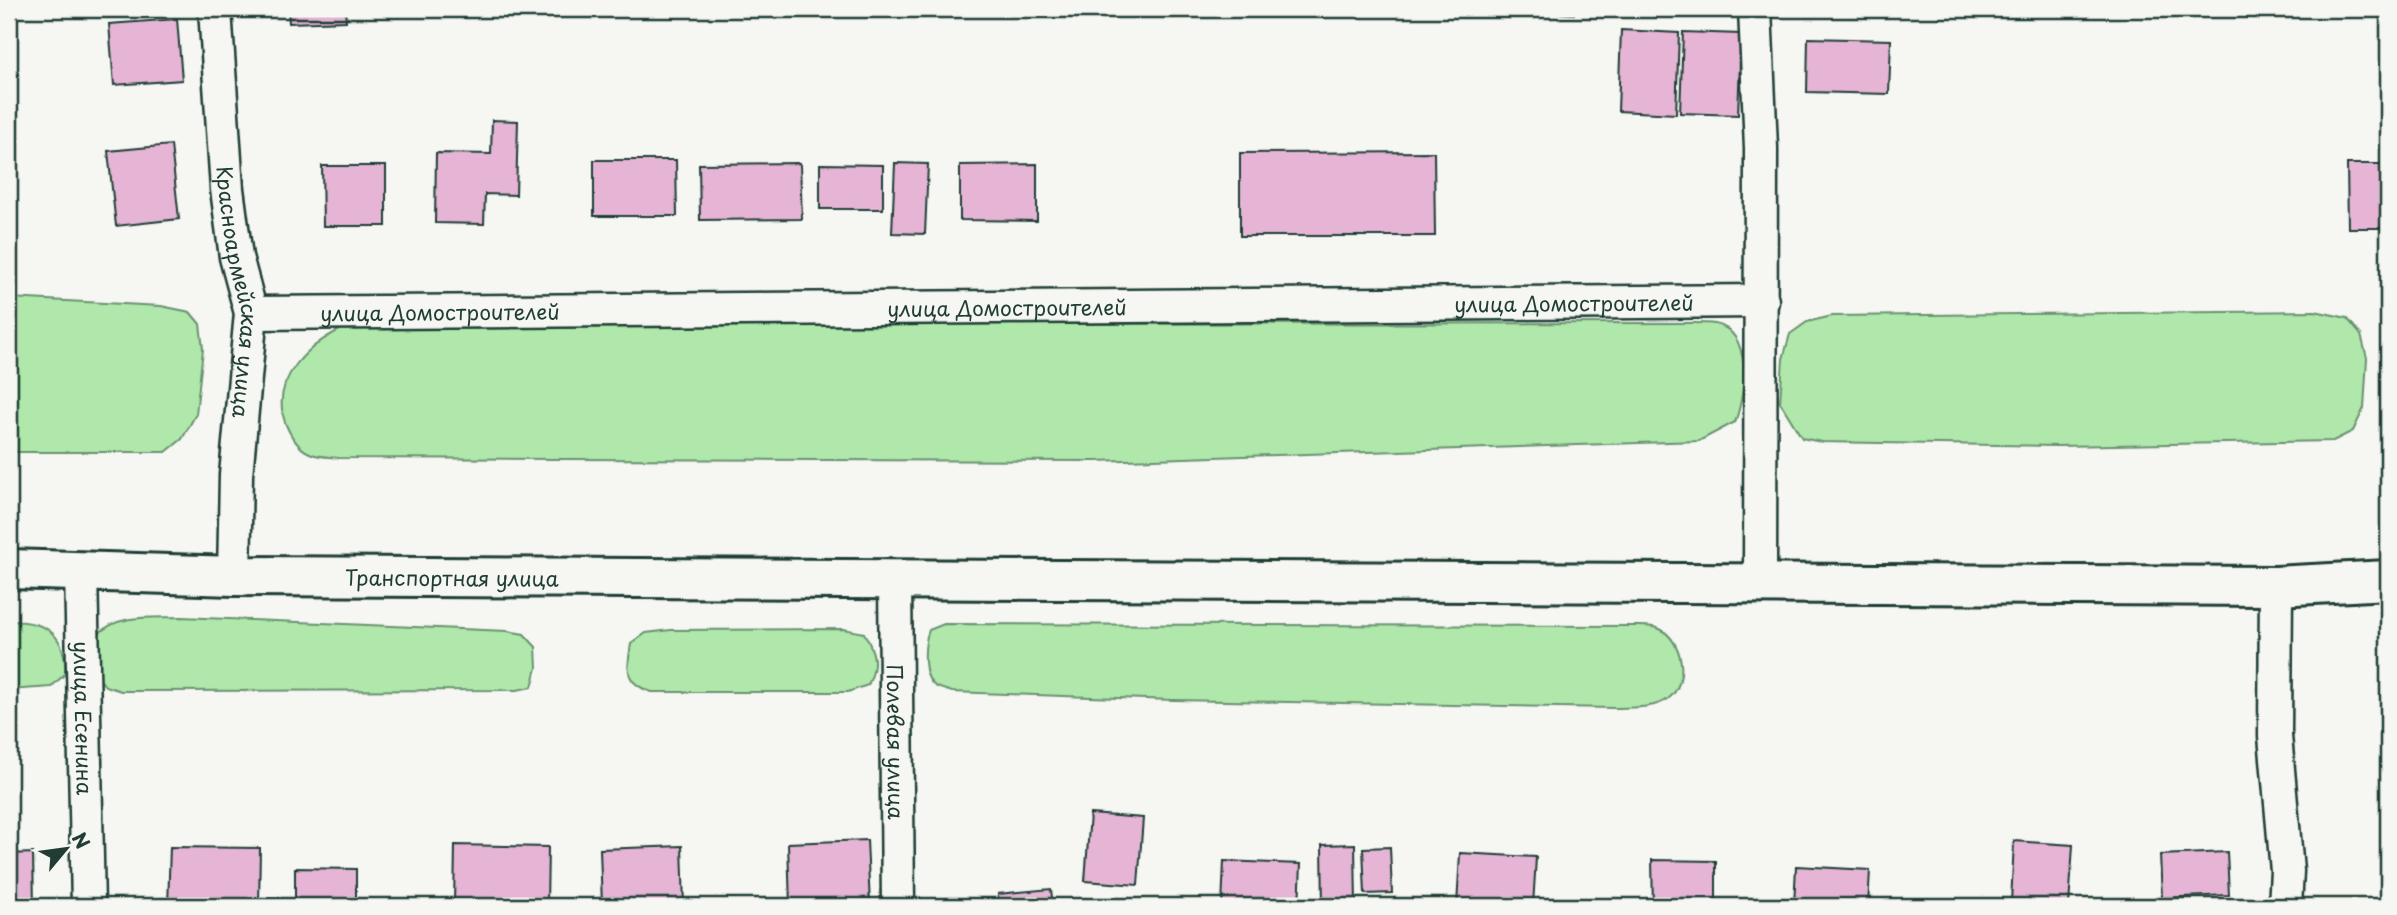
<svg xmlns="http://www.w3.org/2000/svg" width="2397" height="915" font-family="'Playpen Sans',sans-serif">
	<style>
		.green { fill: #b0e8ab; stroke: #689270; stroke-width: 2 }
		.building { fill: #e6b5d6; stroke: #1f3d34; stroke-width: 2 }
		.lines { fill: none; stroke-linecap: round; stroke-linejoin: round }
		.minor-casing { stroke: #1f3d34; stroke-width: 37 }
		.secondary-casing { stroke: #1f3d34; stroke-width: 44 }
		.minor { stroke: #f6f6f2; stroke-width: 32 }
		.secondary { stroke: #f6f6f2; stroke-width: 38 }
		.labels { text-anchor: middle; dominant-baseline: central; stroke-width: 6; stroke-linejoin: round; paint-order: stroke }
		.street-label { font-size: 21px; fill: #1f3d34; stroke: #f6f6f2 }
	</style>
	<rect width="100%" height="100%" fill="#f6f6f2"/>
	<filter id="ink" filterUnits="userSpaceOnUse"><feTurbulence type="fractalNoise" baseFrequency=".0143" numOctaves="2"/><feDisplacementMap in="SourceGraphic" scale="14" xChannelSelector="R" yChannelSelector="G"/><feConvolveMatrix kernelMatrix="1 2 1 2 8 2 1 2 1" color-interpolation-filters="sRGB"/></filter>
	<g filter="url(#ink)">
		<g class="green">
			<path d="M9,298L161,306L190,312L200,324L203,349L196,414L182,439L166,452H9Z"/>
			<path d="M2315,311L2347,318L2361,335L2367,358L2364,408L2353,431L2333,441L2058,446L1821,442L1802,438L1780,402L1783,359L1790,334L1807,322L1832,316Z"/>
			<path d="M1693,323C1700,323 1708,323 1715,324C1754,332 1745,396 1735,422L1699,441L1095,461L339,458C331,457 320,457 312,454C300,450 292,438 287,427C266,380 312,340 351,325Z"/>
			<path d="M181,617L507,631L524,634L536,647L537,668L532,687L517,690L121,691L105,686L99,678L97,635C119,613 152,618 181,617Z"/>
			<path d="M9,621C46,621 67,634 65,674L51,687L9,690Z"/>
			<path d="M944,624L1633,626C1641,626 1652,625 1660,629C1683,641 1690,682 1668,699C1654,709 1631,707 1615,708L1173,700L952,692C947,690 940,689 935,686C921,676 924,643 929,630Z"/>
			<path d="M843,629L864,633C875,652 878,665 868,685L848,692H652C624,683 627,670 631,644L646,633L671,630Z"/>
		</g>
		<g class="building">
			<path d="M288,9H345L346,21L289,23Z"/>
			<path d="M1494,9H1575L1574,14Z"/>
			<path d="M177,19L182,80L114,85L109,24Z"/>
			<path d="M1621,30L1679,33L1676,114L1618,111Z"/>
			<path d="M1683,32L1741,34L1738,115L1680,113Z"/>
			<path d="M1808,38L1891,40L1889,94L1807,92Z"/>
			<path d="M492,120L518,121L516,195L485,194L484,224L435,223L436,153L491,154Z"/>
			<path d="M171,145L179,219L116,226L108,151Z"/>
			<path d="M1434,152L1435,236H1240V153Z"/>
			<path d="M594,160H676L677,216H594Z"/>
			<path d="M800,163L802,219L700,220L699,164Z"/>
			<path d="M895,163L928,164L925,234L892,233Z"/>
			<path d="M820,164L883,165V209H820Z"/>
			<path d="M1037,164V221L960,220V165Z"/>
			<path d="M2347,164H2388V228H2348Z"/>
			<path d="M322,166H386V226H323Z"/>
			<path d="M1090,814L1143,818L1138,885L1085,881Z"/>
			<path d="M867,840L870,906H790L788,843Z"/>
			<path d="M2014,841L2073,845L2069,906L2011,903Z"/>
			<path d="M1355,844L1356,906H1323L1322,845Z"/>
			<path d="M455,845L548,847L547,906H454Z"/>
			<path d="M682,846L684,906H602L600,849Z"/>
			<path d="M170,847L260,848L259,906H168Z"/>
			<path d="M1390,847L1392,893L1365,894L1363,848Z"/>
			<path d="M2227,852L2229,895L2162,898L2160,855Z"/>
			<path d="M33,853L34,906H9V854Z"/>
			<path d="M1460,853L1536,857L1533,906H1457Z"/>
			<path d="M1652,860L1716,861V906H1653Z"/>
			<path d="M1224,861L1301,864L1299,906H1222Z"/>
			<path d="M1796,866L1870,870L1868,906H1794Z"/>
			<path d="M295,868L356,869V906H295Z"/>
			<path d="M1051,889L1053,906H999L998,894Z"/>
		</g>
		<g class="lines">
			<g class="minor-casing">
				<g id="minor">
					<path id="s1" d="M215,9L227,189L236,257L251,313L236,475L234,576"/>
					<path d="M1755,9L1761,148L1760,584"/>
					<path id="s2" d="M251,313L1762,301"/>
					<path id="s3" d="M81,571L88,906"/>
					<path id="s4" d="M895,578L898,906"/>
					<path d="M2276,586L2275,736L2287,871L2285,906"/>
				</g>
			</g>
			<g class="secondary-casing">
				<g id="secondary">
					<path id="s5" d="M9,569L234,576L2276,586L2388,580"/>
				</g>
			</g>
			<use href="#minor" class="minor"/>
			<use href="#secondary" class="secondary"/>
		</g>
	</g>
	<g class="labels">
		<g class="street-label">
			<text stroke="none"><textPath href="#s1" startOffset="285">Красноармейская улица</textPath></text>
			<text stroke="none"><textPath href="#s2" startOffset="1323">улица Домостроителей</textPath></text>
			<text stroke="none"><textPath href="#s2" startOffset="756">улица Домостроителей</textPath></text>
			<text stroke="none"><textPath href="#s2" startOffset="189">улица Домостроителей</textPath></text>
			<text stroke="none"><textPath href="#s5" startOffset="443">Транспортная улица</textPath></text>
			<text stroke="none"><textPath href="#s3" startOffset="147">улица Есенина</textPath></text>
			<text stroke="none"><textPath href="#s4" startOffset="164">Полевая улица</textPath></text>
		</g>
	</g>
	<rect width="2397" height="915" fill="none" stroke="#f6f6f2" stroke-width="35"/>
	<rect x="18" y="18" width="2362" height="880" fill="none" stroke="#1f3d34" stroke-width="2.5" filter="url(#ink)"/>
	<g transform="translate(66 849) rotate(61)" stroke="#f6f6f2" stroke-width="5" paint-order="stroke">
	<path d="M0-5L12 26L0 18L-12 26Z" fill="#1f3d34"/>
	<text y="-10" font-size="19" font-weight="bold" text-anchor="middle" fill="#1f3d34">N</text>
	</g>
</svg>
